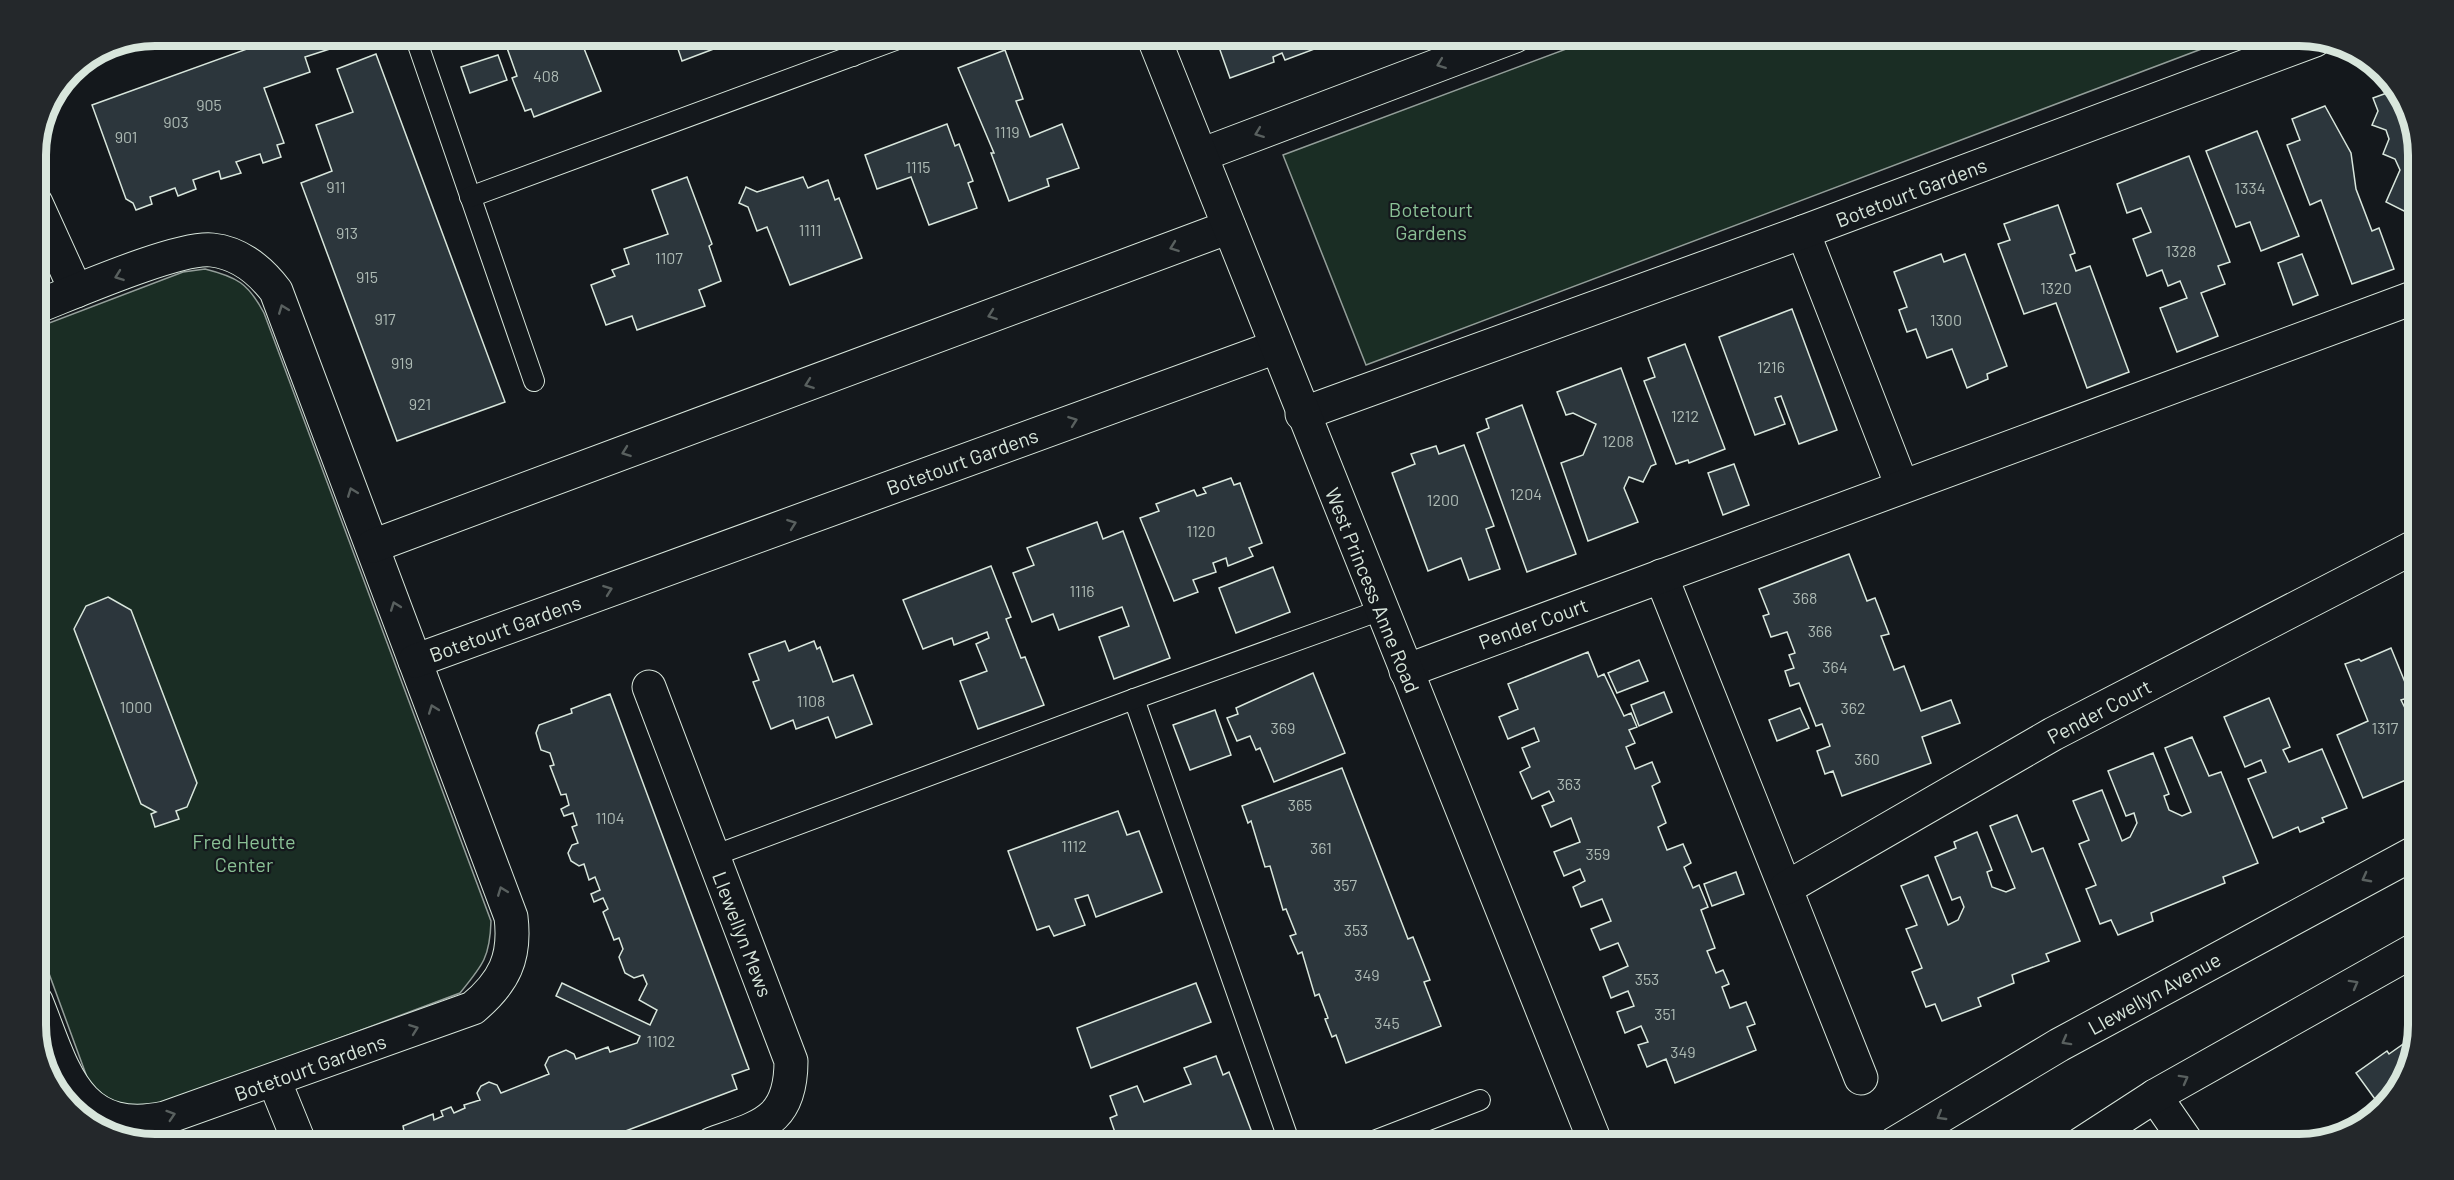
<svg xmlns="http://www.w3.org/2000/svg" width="2454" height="1180" font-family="Barlow,sans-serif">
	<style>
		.green { fill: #1a2d24; stroke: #939e99; stroke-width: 1.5 }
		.building { fill: #2c363c; stroke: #d8e6dc; stroke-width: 1.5 }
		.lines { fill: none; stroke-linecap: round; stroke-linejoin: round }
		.lane-casing { stroke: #d8e6dc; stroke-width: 22 }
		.street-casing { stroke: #d8e6dc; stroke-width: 35 }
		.secondary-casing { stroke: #d8e6dc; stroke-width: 35 }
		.lane { stroke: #14181c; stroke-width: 20 }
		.street { stroke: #14181c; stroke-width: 33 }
		.secondary { stroke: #14181c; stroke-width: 33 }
		.oneway { stroke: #59605f }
		.labels { text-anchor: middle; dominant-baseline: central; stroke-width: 4.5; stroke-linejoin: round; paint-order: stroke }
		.number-label { font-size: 16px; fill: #adbab4 }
		.street-label { font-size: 20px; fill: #d8e6dc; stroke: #14181c }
		.park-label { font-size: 20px; fill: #8ac095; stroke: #14181c }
		.rim { fill: none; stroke: #d8e6dc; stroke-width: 8 }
	</style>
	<rect width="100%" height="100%" fill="#14181c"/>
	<g class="green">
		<path d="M1601,36H2236L1366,365L1283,155Z"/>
		<path d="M205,269C237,277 248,283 264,313L491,921C490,957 483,965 460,993L156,1107C125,1108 108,1104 88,1080L36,938V328L183,272Z"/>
	</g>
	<g class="building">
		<path d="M283,36H331L336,47L305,57L310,72L264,88L284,143L277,145L281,157L263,163L260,154L236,162L241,173L221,179L219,171L193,180L196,189L178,196L175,188L150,197L152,204L136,210L133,203L126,199L92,105Z"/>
		<path d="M521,36H579L601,91L534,117L531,109L525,111L512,78L517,76L507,48L515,45L512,40Z"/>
		<path d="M670,36H748L682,61L674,37Z"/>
		<path d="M1215,36H1331L1332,39L1318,44L1320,47L1285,60L1282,53L1273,57L1274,62L1230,78Z"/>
		<path d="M1005,50L1023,99L1016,101L1030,137L1062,124L1079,168L1047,179L1049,186L1009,201L991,153H994L958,68Z"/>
		<path d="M376,54L505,402L397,441L301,183L332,171L316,125L353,112L337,69Z"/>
		<path d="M498,55L507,80L470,93L461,67Z"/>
		<path d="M2398,89L2418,148V218L2386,202L2400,170L2395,159L2383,154L2389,139L2386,130L2372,125L2378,111L2373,98Z"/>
		<path d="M2325,106L2351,153L2356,189L2372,231L2379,228L2394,269L2352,284L2321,200L2310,205L2287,145L2300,140L2292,119Z"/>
		<path d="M947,124L955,146L959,144L973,181L968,183L977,208L929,225L911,177L877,189L865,155Z"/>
		<path d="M2257,131L2299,236L2261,251L2250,222L2236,227L2206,151Z"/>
		<path d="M2189,156L2230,262L2218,266L2225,284L2201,293L2218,336L2177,352L2160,308L2187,298L2180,281L2168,286L2162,270L2147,276L2133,239L2151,232L2141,208L2127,213L2117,184Z"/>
		<path d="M687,177L712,244L709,246L721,281L699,290L705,306L637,330L632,316L606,325L591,285L615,276L612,270L629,264L624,249L668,234L652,190Z"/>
		<path d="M803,177L808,188L828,180L835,200L839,198L862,258L790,285L767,227L757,231L748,207L739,203L746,187L757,192Z"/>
		<path d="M2058,205L2075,253L2070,255L2076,271L2090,266L2129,372L2087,388L2056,303L2024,314L1998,244L2010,240L2004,224Z"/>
		<path d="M1941,254L1944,262L1965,254L2007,366L1987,374L1988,379L1967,388L1952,349L1927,358L1916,329L1907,332L1899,310L1907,307L1894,272Z"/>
		<path d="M2302,254L2318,295L2293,305L2278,263Z"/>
		<path d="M1792,309L1837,430L1799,444L1781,396L1775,398L1785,424L1755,435L1719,337Z"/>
		<path d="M1685,344L1725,449L1689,463L1688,460L1676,464L1644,381L1655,377L1648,358Z"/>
		<path d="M1621,368L1656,464L1651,466L1643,482L1629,477L1624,488L1638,522L1588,541L1561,463L1583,455L1596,424L1573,413L1566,415L1557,392Z"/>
		<path d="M1522,405L1576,554L1527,572L1477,433L1489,428L1486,419Z"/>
		<path d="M1464,445L1494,526L1486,529L1500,569L1469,580L1461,558L1428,571L1392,473L1415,464L1411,454L1436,446L1439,454Z"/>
		<path d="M1734,464L1749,505L1723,515L1708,473Z"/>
		<path d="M1231,478L1234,485L1240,483L1262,543L1249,548L1253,556L1228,566L1226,558L1213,563L1216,572L1193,580L1198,592L1174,601L1140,518L1159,511L1156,504L1194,490L1197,496L1206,493L1203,488Z"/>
		<path d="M1097,522L1103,539L1123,531L1170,658L1114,679L1099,637L1129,626L1122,607L1059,630L1053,614L1032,622L1013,573L1034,565L1027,548Z"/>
		<path d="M1849,554L1867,601L1875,598L1889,634L1881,636L1894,670L1904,666L1921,711L1951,700L1960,723L1922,737L1931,763L1842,796L1833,771L1825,774L1817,751L1830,746L1822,724L1816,726L1799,683L1790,686L1785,671L1794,668L1789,655L1795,653L1787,632L1771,637L1763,616L1769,614L1759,589Z"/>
		<path d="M991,566L1011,617L1006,619L1021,658L1025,657L1044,705L978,729L960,681L987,671L976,644L989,638L987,632L954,645L952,638L923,649L903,600Z"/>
		<path d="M1273,567L1290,612L1236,633L1219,588Z"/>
		<path d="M108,597L131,610L197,783L187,807L176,811L179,819L155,827L151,814L156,812L141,804L74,629L86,606Z"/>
		<path d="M785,641L789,651L814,641L817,649L820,647L833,682L853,675L872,724L836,738L828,717L796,729L793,720L771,729L753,682L759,680L749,654Z"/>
		<path d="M2391,648L2411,697L2401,700L2405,708L2407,707L2418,733V775L2363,798L2337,735L2368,721L2345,664L2359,659L2361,661Z"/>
		<path d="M1588,652L1598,677L1604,674L1624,716L1631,713L1637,727L1629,730L1635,743L1626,747L1635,769L1652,762L1660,782L1652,786L1666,823L1658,827L1667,850L1683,844L1691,863L1684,867L1693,888L1699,885L1708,907L1701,910L1715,948L1707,951L1716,973L1723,970L1729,984L1722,987L1730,1008L1746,1002L1755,1024L1747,1027L1756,1050L1675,1083L1666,1059L1647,1067L1638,1045L1648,1042L1641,1026L1625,1033L1617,1012L1634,1006L1628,991L1611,998L1603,977L1628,966L1618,943L1600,950L1591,929L1611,921L1602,899L1581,907L1573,887L1585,881L1580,869L1564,876L1554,852L1580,842L1571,818L1551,827L1542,806L1554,801L1549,791L1532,799L1520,772L1530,767L1522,748L1539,741L1534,728L1508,739L1499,717L1518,709L1508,684Z"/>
		<path d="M1639,660L1648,681L1617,693L1608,673Z"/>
		<path d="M1313,673L1345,753L1274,782L1260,748L1256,750L1250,736L1237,741L1227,718L1238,714L1236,708Z"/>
		<path d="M1664,692L1672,712L1639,726L1631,705Z"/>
		<path d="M610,694L749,1069L732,1075L737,1089L591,1144H365V1139L387,1132L393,1135L404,1131L403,1126L433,1114L434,1120L443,1116L441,1111L451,1107L454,1113L465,1108L464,1105L480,1100L477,1093L481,1086L489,1082L497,1085L501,1093L549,1074L545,1065L549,1057L566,1050L574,1054L576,1059L608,1047L610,1052L637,1043L640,1036L556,996L562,983L650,1025L657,1010L639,1000L647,984L643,975L634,978L625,973L619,957L623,949L619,938L614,940L603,912L608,909L603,898L594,902L591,894L600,890L595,877L589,880L584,864L579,866L571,861L568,853L572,845L578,843L572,827L577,825L573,813L564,816L561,809L569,805L566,794L561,795L550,766L554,765L550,753L541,750L536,733L539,725L572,713L571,709Z"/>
		<path d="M2269,698L2290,747L2283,750L2289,762L2322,749L2347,808L2322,818L2324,822L2300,832L2298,827L2273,838L2248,779L2266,772L2261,760L2245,767L2224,717Z"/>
		<path d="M1800,708L1809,728L1777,741L1769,720Z"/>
		<path d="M1215,710L1231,755L1190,770L1173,725Z"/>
		<path d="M2192,737L2209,776L2221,772L2258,863L2223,877L2225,883L2151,913L2153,921L2118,935L2111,920L2100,924L2086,889L2096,885L2079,844L2089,840L2073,801L2102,790L2122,841L2130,837L2137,823L2134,813L2126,816L2108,771L2153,753L2169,794L2164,796L2169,810L2182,816L2191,812L2165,748Z"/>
		<path d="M1342,768L1408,939L1413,937L1430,980L1424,982L1441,1026L1346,1063L1336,1035L1332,1037L1325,1019L1328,1018L1319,994L1315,996L1302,952L1298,954L1290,936L1296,934L1286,909L1283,910L1270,866L1265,867L1251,821L1248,823L1242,806Z"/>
		<path d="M1118,811L1127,835L1139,831L1162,892L1096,917L1088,895L1075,899L1085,925L1054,936L1049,926L1037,930L1008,851Z"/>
		<path d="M2017,815L2032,852L2043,848L2080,941L2046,954L2049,961L2012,975L2014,983L1978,998L1981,1006L1942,1021L1935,1004L1926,1007L1912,972L1922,968L1906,929L1917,925L1901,886L1928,875L1948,925L1958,920L1964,907L1960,897L1952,900L1935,857L1956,848L1954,842L1977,832L1992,870L1987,872L1992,887L2006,892L2015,888L1990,826Z"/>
		<path d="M1736,872L1744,894L1712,906L1704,884Z"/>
		<path d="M1196,983L1211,1022L1091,1068L1077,1028Z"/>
		<path d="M2416,1035L2406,1077L2380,1106L2356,1073L2387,1051L2389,1054Z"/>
		<path d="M1216,1056L1223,1075L1229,1072L1256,1143L1119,1144L1110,1118L1117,1115L1110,1096L1137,1086L1144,1102L1191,1084L1184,1068Z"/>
	</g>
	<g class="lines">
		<g class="lane-casing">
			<g id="lane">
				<path d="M415,36L534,381"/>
				<path d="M845,36L853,56"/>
				<path d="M470,197L906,36"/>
				<path d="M1134,699L1290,1144"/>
				<path d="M713,856L1134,699L1381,610"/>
				<path d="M1366,1144L1480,1100"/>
			</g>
		</g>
		<g class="street-casing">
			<g id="street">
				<path d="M1201,155L1515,36"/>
				<path d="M36,203L76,291"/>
				<path d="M1803,232L1902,486"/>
				<path d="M36,307C72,293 179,246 212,250C240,253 260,270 276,291L511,917C516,958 504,982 473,1008L165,1118C75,1137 63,1067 36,1001"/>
				<path d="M1302,414L1803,232L2315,40"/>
				<path d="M373,546L1229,227"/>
				<path d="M1661,576L1861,1078"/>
				<path d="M415,661L1276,347"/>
				<path d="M1406,671L2418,296"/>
				<path d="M649,687L791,1061C791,1122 761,1126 712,1144"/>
				<path d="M1786,888L2053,734L2418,545"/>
				<path d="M274,1080L300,1144"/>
				<path d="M2155,1096L2188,1144"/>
			</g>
		</g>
		<g class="secondary-casing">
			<g id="secondary">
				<path d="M1153,36L1596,1144"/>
				<path d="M1894,1144L2059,1045L2418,851"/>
				<path d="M2081,1144L2155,1096L2418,948"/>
			</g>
		</g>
		<use href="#lane" class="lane"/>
		<use href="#street" class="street"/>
		<use href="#secondary" class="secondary"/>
	</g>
	<defs><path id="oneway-chevron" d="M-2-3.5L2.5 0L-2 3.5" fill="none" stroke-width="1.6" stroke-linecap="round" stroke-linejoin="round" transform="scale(1.5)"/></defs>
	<g class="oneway">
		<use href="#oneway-chevron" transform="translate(1441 64) rotate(159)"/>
		<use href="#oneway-chevron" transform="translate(1259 133) rotate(159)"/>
		<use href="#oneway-chevron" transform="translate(1174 247) rotate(160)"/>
		<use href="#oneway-chevron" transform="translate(119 276) rotate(160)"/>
		<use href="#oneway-chevron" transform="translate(283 309) rotate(-111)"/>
		<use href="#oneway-chevron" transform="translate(992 315) rotate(160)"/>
		<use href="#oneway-chevron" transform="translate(809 384) rotate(160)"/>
		<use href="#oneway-chevron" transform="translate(1073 421) rotate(-20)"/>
		<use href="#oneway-chevron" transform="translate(626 452) rotate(160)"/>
		<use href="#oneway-chevron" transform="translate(352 492) rotate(-111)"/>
		<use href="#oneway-chevron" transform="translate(792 524) rotate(-20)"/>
		<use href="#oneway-chevron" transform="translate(608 590) rotate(-20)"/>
		<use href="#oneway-chevron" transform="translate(395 606) rotate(-110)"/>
		<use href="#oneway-chevron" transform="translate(433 709) rotate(-110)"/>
		<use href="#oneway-chevron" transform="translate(2366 878) rotate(152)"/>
		<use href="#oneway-chevron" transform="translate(502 891) rotate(-111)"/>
		<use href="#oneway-chevron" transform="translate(2354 984) rotate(-29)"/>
		<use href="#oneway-chevron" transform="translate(414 1029) rotate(-20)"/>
		<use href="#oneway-chevron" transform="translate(2066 1041) rotate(151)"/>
		<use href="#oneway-chevron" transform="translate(2184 1079) rotate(-29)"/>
		<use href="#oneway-chevron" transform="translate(171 1115) rotate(-18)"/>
		<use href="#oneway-chevron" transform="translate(1941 1116) rotate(149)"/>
	</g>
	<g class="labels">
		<g class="number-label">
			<text x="546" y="75">408</text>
			<text x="209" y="104">905</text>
			<text x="176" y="121">903</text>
			<text x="1007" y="131">1119</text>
			<text x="126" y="136">901</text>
			<text x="918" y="166">1115</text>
			<text x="336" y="186">911</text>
			<text x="2250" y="187">1334</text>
			<text x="810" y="229">1111</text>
			<text x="347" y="232">913</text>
			<text x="2181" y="250">1328</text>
			<text x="669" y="257">1107</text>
			<text x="367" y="276">915</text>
			<text x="2056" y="287">1320</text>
			<text x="385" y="318">917</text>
			<text x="1946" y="319">1300</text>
			<text x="402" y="362">919</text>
			<text x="1771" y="366">1216</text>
			<text x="420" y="403">921</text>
			<text x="1685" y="415">1212</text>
			<text x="1618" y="440">1208</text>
			<text x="1526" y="493">1204</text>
			<text x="1443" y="499">1200</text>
			<text x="1201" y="530">1120</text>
			<text x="1082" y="590">1116</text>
			<text x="1805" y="597">368</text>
			<text x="1820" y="630">366</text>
			<text x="1835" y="666">364</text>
			<text x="811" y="700">1108</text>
			<text x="136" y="706">1000</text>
			<text x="1853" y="707">362</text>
			<text x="1283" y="727">369</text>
			<text x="2385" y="727">1317</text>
			<text x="1867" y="758">360</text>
			<text x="1569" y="783">363</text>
			<text x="1300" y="804">365</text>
			<text x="610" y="817">1104</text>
			<text x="1074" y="845">1112</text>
			<text x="1321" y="847">361</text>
			<text x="1598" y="853">359</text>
			<text x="1345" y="884">357</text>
			<text x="1356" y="929">353</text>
			<text x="1367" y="974">349</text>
			<text x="1647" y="978">353</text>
			<text x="1665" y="1013">351</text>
			<text x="1387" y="1022">345</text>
			<text x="661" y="1040">1102</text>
			<text x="1683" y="1051">349</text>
		</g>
		<g class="street-label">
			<text transform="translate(1911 192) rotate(-21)">Botetourt Gardens</text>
			<text transform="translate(962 461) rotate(-20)">Botetourt Gardens</text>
			<text transform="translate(1373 590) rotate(68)">West Princess Anne Road</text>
			<text transform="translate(1533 623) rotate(-20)">Pender Court</text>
			<text transform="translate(505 628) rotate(-20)">Botetourt Gardens</text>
			<text transform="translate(2099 711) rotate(-28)">Pender Court</text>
			<text transform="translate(743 934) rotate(69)">Llewellyn Mews</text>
			<text transform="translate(2154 993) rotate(-29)">Llewellyn Avenue</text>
			<text transform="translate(310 1067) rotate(-20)">Botetourt Gardens</text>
		</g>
		<g class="park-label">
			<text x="1431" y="209">Botetourt<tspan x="1431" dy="23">Gardens</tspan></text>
			<text x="244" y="841">Fred Heutte<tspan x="244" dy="23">Center</tspan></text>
		</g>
	</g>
	<path d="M0 0H2454V1180H0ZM155 46H2299A109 109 0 0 1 2408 155V1025A109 109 0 0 1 2299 1134H155A109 109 0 0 1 46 1025V155A109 109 0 0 1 155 46Z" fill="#24282b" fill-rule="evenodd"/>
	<path class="rim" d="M155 46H2299A109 109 0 0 1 2408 155V1025A109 109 0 0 1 2299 1134H155A109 109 0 0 1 46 1025V155A109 109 0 0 1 155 46Z"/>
</svg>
